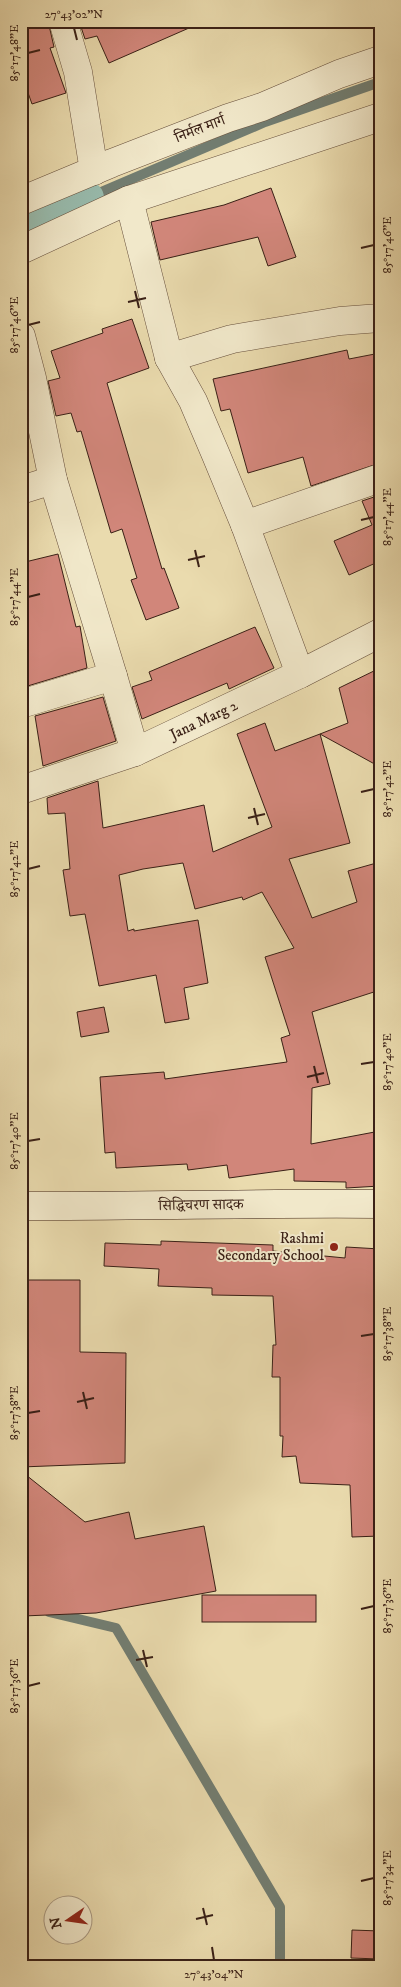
<svg xmlns="http://www.w3.org/2000/svg" width="401" height="1987" font-family="'IM FELL DW Pica','Noto Serif Devanagari',serif">
	<style>
		.lines { fill: none; stroke-linecap: round; stroke-linejoin: round }
		.stream { stroke: #727d71; stroke-width: 10 }
		.canal { stroke: #98bbad; stroke-width: 34 }
		.building { fill: #d1867a; stroke: #3a2016 }
		.minor-casing { stroke: #664f3c; stroke-width: 29 }
		.secondary-casing { stroke: #3a2016; stroke-width: 29 }
		.minor { stroke: #f1e8ca; stroke-width: 28 }
		.secondary { stroke: #f1e8ca; stroke-width: 28 }
		.ticks { fill: none; stroke: #3a2016; stroke-width: 2 }
		.poi-dot { fill: #8f2418; stroke: #f1e8ca; stroke-width: 2 }
		.labels { text-anchor: middle; dominant-baseline: central; stroke-width: 4; stroke-linejoin: round; paint-order: stroke }
		.street-label { font-size: 15px; fill: #3a2016; stroke: #f1e8ca }
		.poi-label { font-size: 15px; fill: #3a2016; stroke: #f1e8ca; text-anchor: end }
		.neatline { fill: none; stroke: #3a2016; stroke-width: 2 }
		.ticks-label { font-size: 12px; text-anchor: middle; fill: #3a2016 }
	</style>
	<rect width="100%" height="100%" fill="#eadbae"/>
	<filter id="stains"><feTurbulence type="fractalNoise" baseFrequency=".004" numOctaves="4"/><feColorMatrix values="0 0 0 0 .2 0 0 0 0 .09 0 0 0 0 .02 0 0 0 .5 -.17"/></filter>
	<radialGradient id="worn" r=".72"><stop offset=".6" stop-color="#630" stop-opacity="0"/><stop offset="1" stop-color="#630" stop-opacity=".3"/></radialGradient>
	<g class="lines">
		<g class="stream">
			<path d="M87,198L265,122L380,82"/>
			<path d="M49,1612L116,1628L280,1907V1966"/>
		</g>
		<path class="canal" d="M21,225L87,198"/>
	</g>
	<g class="building">
		<path d="M21,21H48L54,47L50,48L66,93L32,104L21,73Z"/>
		<path d="M79,21H205L109,63L97,36L85,39Z"/>
		<path d="M271,188L296,257L268,266L258,237L160,260L151,222L224,205Z"/>
		<path d="M132,319L149,368L107,383L162,569L164,568L179,608L146,620L131,580L137,578L122,529L111,533L81,431L77,432L71,413L56,416L48,381L60,378L51,351L103,333L102,329Z"/>
		<path d="M347,350L349,359L380,353V463L311,486L303,457L248,473L230,409L221,411L213,379Z"/>
		<path d="M380,495V561L349,575L334,541L372,525L362,501Z"/>
		<path d="M58,554L76,627L80,626L87,668L21,688V563Z"/>
		<path d="M255,627L274,668L229,689L227,683L142,719L132,687L152,680L149,672Z"/>
		<path d="M380,668V767L320,734L348,723L339,688Z"/>
		<path d="M103,697L116,741L43,766L35,716Z"/>
		<path d="M265,723L275,751L320,734L350,843L289,859L312,918L357,902L348,871L380,862V990L312,1012L330,1084L312,1088L311,1144L380,1131V1186L346,1188V1182L294,1181V1169L229,1178L227,1165L188,1170L187,1164L116,1168L115,1152L105,1153L100,1077L164,1072L165,1079L287,1062L281,1038L290,1035L265,957L294,948L262,892L243,900L242,897L195,909L183,863L143,869L119,875L128,931L134,929V931L198,920L208,983L184,988L189,1019L165,1023L156,975L99,986L85,914L70,916L63,870L70,869L65,813L48,814L47,798L98,781L103,828L204,805L213,852L272,827L237,734Z"/>
		<path d="M104,1007L109,1032L81,1037L77,1012Z"/>
		<path d="M161,1241L273,1245V1251L345,1258L346,1247L380,1249V1536L352,1537L350,1485L300,1483L296,1456L282,1457L283,1436H280V1377H272L273,1345H276L273,1296L212,1295V1288L158,1286L159,1269L104,1266L105,1243L161,1245Z"/>
		<path d="M21,1280H80V1352L126,1353L125,1463L21,1467Z"/>
		<path d="M21,1471L85,1522L129,1512L135,1539L204,1526L216,1591L96,1613L23,1616Z"/>
		<rect x="202" y="1595" width="114" height="27"/>
		<path d="M352,1930L380,1931V1959L351,1958Z"/>
	</g>
	<g class="lines">
		<g class="minor-casing">
			<g id="minor">
				<path d="M63,21L78,72L94,171"/>
				<path d="M129,200L169,358L193,401L216,455L245,525L300,674"/>
				<path d="M21,201L112,163L228,118L262,107L339,74L380,60"/>
				<path d="M21,250L129,200L380,117"/>
				<path d="M21,336L32,378L53,480L113,676L135,752"/>
				<path d="M169,358L232,339L340,321L380,318"/>
				<path d="M21,490L53,480"/>
				<path d="M245,525L380,478"/>
				<path d="M21,704L113,676"/>
				<path id="s1" d="M21,790L135,752L300,674L380,633"/>
			</g>
		</g>
		<g class="secondary-casing">
			<path id="secondary" d="M21,1206C141,1206 260,1203 380,1204"/>
		</g>
		<use href="#minor" class="minor"/>
		<use href="#secondary" class="secondary"/>
	</g>
	<path class="ticks" d="M74,28L77,40M28,53L40,50M361,248L374,245M135,291L139,308M128,302L146,298M28,325L40,322M361,520L374,517M195,550L199,567M188,560L205,556M28,597L40,594M361,792L374,789M254,808L258,825M248,818L265,814M28,869L40,866M361,1064L374,1062M314,1066L318,1083M307,1077L324,1073M28,1141L40,1139M361,1336L374,1334M83,1392L87,1409M77,1402L94,1398M28,1413L40,1411M361,1609L374,1606M143,1650L147,1667M136,1660L153,1657M28,1686L40,1683M361,1881L374,1878M203,1908L207,1925M196,1919L213,1915M212,1947L214,1960"/>
	<circle class="poi-dot" cx="334" cy="1247" r="5"/>
	<g class="labels">
		<g class="street-label">
			<text transform="translate(200 129) rotate(-21)">निर्मल मार्ग</text>
			<text stroke="none"><textPath href="#s1" startOffset="196">Jana Marg 2</textPath></text>
			<text transform="translate(201 1205) rotate(-1)">सिद्धिचरण सादक</text>
		</g>
		<g class="poi-label">
			<text x="324" y="1238">Rashmi<tspan x="324" dy="17">Secondary School</tspan></text>
		</g>
	</g>
	<rect width="401" height="1987" fill="none" stroke="#eadbae" stroke-width="55"/>
	<g transform="translate(68 1920) rotate(257)"><circle r="24" fill="#f1e8ca" stroke="#a89882"/>
	<path d="M0-4L9 19L0 12L-9 19Z" fill="#8f2418"/>
	<text y="-8" font-size="14" font-weight="bold" text-anchor="middle" fill="#3a2016">N</text>
	</g>
	<rect x="28" y="28" width="346" height="1932" class="neatline"/>
	<g class="ticks-label">
		<text x="74" y="18">27°43'02"N</text>
		<text transform="translate(14 53) rotate(-90)" y="4">85°17'48"E</text>
		<text transform="translate(387 245) rotate(-90)" y="4">85°17'46"E</text>
		<text transform="translate(14 325) rotate(-90)" y="4">85°17'46"E</text>
		<text transform="translate(387 517) rotate(-90)" y="4">85°17'44"E</text>
		<text transform="translate(14 597) rotate(-90)" y="4">85°17'44"E</text>
		<text transform="translate(387 789) rotate(-90)" y="4">85°17'42"E</text>
		<text transform="translate(14 869) rotate(-90)" y="4">85°17'42"E</text>
		<text transform="translate(387 1062) rotate(-90)" y="4">85°17'40"E</text>
		<text transform="translate(14 1141) rotate(-90)" y="4">85°17'40"E</text>
		<text transform="translate(387 1334) rotate(-90)" y="4">85°17'38"E</text>
		<text transform="translate(14 1413) rotate(-90)" y="4">85°17'38"E</text>
		<text transform="translate(387 1606) rotate(-90)" y="4">85°17'36"E</text>
		<text transform="translate(14 1686) rotate(-90)" y="4">85°17'36"E</text>
		<text transform="translate(387 1878) rotate(-90)" y="4">85°17'34"E</text>
		<text x="214" y="1978">27°43'04"N</text>
	</g>
	<rect width="100%" height="100%" filter="url(#stains)"/>
	<rect width="100%" height="100%" fill="url(#worn)"/>
</svg>
